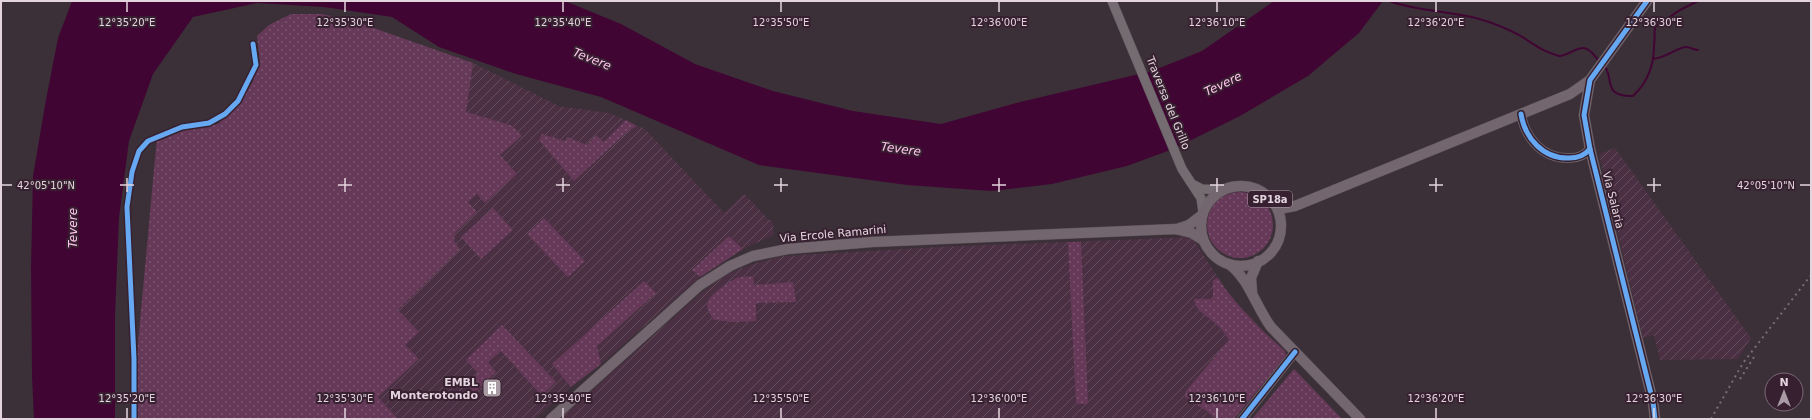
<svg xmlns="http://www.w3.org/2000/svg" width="1812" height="420" font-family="'DejaVu Sans',sans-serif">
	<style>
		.industrial { fill: url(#industrial-furrows) }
		.grass { fill: url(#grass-dots) }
		.water { fill: #410534 }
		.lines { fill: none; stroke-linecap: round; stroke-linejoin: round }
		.stream { stroke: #410534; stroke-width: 2 }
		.street-casing { stroke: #594e55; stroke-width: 7 }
		.secondary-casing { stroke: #594e55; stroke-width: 10 }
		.primary-casing { stroke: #594e55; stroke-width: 11 }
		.street { stroke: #756c72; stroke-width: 6 }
		.secondary { stroke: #756c72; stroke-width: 9 }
		.primary { stroke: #74666f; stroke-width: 10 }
		.rail { stroke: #786e74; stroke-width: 2; stroke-dasharray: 2 4; stroke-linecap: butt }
		.cycleway-casing { stroke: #372130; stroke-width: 8 }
		.cycleway { stroke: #66a8f1; stroke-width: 5 }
		.ticks { fill: none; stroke: #e3d4dd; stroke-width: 1.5 }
		.labels { text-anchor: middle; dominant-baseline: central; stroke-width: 4; stroke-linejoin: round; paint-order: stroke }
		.shield { fill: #372130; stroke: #af9ea9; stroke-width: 1 }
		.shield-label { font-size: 10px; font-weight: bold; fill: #e3d4dd }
		.street-label { font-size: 11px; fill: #e3d4dd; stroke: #372130 }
		.poi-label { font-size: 11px; font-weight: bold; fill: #e3d4dd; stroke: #372130; text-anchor: end }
		.water-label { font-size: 12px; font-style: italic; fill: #ffc4ec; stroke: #372130 }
		.ticks-label { font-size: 10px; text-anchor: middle; fill: #e3d4dd; stroke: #372130; stroke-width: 4; stroke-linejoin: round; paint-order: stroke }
	</style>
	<defs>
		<pattern id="industrial-furrows" width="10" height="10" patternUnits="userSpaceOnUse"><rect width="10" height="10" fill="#4a3042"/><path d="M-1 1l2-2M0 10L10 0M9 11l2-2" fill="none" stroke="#644d5d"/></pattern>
		<pattern id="grass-dots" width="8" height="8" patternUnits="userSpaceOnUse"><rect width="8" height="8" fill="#663959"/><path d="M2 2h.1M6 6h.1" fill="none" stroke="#7c5570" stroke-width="1.8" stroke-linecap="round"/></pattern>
	</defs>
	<rect width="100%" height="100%" fill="#3c3038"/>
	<g class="industrial">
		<path d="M473,63L559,106L609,113L626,120L604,142L587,146L566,137L565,141L574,181L628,131L637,126L644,128L724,213L744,194L768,219L773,222L774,235L743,249L729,236L692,270L700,277L601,364L597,346L655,293L644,281L553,364L571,387L535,419H398L378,397L419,359L405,345L418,332L397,310L460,249L454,241L455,233L477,212L468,202L477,194L485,203L496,192L500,155L522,136L513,126L464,112Z"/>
		<path d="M1615,148L1751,338L1738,359L1660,360L1654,335L1643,338L1599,154Z"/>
		<path d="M1192,237L1227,292L1268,336L1205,411L1216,419H800L799,417L797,419H560L701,293L731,272L759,262L784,256L937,247Z"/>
	</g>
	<g class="grass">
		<path d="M291,14H321L351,20L473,63L466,112L513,126L522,136L500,155L517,174L485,203L477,194L468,202L477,212L455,233L454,241L460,249L398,310L419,332L405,345L419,359L378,397L398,419H133L135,376L157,137L190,129L218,124L240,103L253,81L260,62L257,36L269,25Z"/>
		<path d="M626,120L637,126L628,131L574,181L539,140L542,134L565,141L567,137L587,145L596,135L604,142Z"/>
		<circle cx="1240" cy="225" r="33"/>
		<path d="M493,208L513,230L481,259L461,237Z"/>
		<path d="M544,218L585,261L568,277L527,234Z"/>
		<path d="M729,236L743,249L700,277L692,270Z"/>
		<path d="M1068,242H1081L1088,404H1076Z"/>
		<path d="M753,276L754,285L793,282L796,302L756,303V321L734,322L714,320C701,304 708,298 722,287C727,284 734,278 741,277C745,276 749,277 753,276Z"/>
		<path d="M1218,278C1236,306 1261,330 1285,351L1286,356L1234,419H1216L1205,410L1185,397L1186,391L1229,340C1226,335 1222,329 1217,325C1209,317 1195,311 1194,299H1213V280Z"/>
		<path d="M644,281L656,293L597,346L601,364L571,387L552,364Z"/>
		<path d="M502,325L556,382L542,396L501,351L488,362L496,372L474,393L467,384L478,373L466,360Z"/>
		<path d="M1294,369L1342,419H1252Z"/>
	</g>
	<path class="water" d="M72,1H565L621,24L695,64L773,91L853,111L941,124L1020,102L1152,71L1202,51L1274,1H1383L1359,33L1308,76L1240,116L1173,149L1127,166L1052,184L991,191L907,185L759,165L601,97L516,74L439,47L392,17L324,7L257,3L193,17L153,74L129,141L119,218L115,316V419H34L32,376L31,268L33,176L45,105L58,38Z"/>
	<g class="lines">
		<g class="stream">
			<path d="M1389,1C1417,11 1447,11 1476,18C1490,22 1506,28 1519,35C1534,44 1541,51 1559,56C1570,56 1580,42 1590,51C1594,54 1596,58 1599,61"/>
			<path d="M1653,59C1666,58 1678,47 1686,47C1690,47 1694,50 1698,50"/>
			<path d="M1604,66C1615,77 1601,97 1633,96C1647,83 1654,65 1654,46C1655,39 1654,33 1655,27L1680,10L1698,1"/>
		</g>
		<g class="street-casing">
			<path id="street" d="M134,419V359L127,207L132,172L139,151L148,141L182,127L209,123L225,114L238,101L256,65L253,44"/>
		</g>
		<g class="secondary-casing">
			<g id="secondary">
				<path d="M1112,1L1182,169L1201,198L1203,212"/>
				<path d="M1521,114C1525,138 1543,159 1569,158C1578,158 1584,156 1590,149"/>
				<path d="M1194,185L1202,189L1222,190"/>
				<path d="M1242,419L1295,352"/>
			</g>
		</g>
		<g class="primary-casing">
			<g id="primary">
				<path d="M1647,1L1590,80L1584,115L1590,149L1653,402L1655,419"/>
				<circle cx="1241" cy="226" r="40"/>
				<path d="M1276,206L1284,208L1295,206L1570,94L1590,80"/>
				<path d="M1177,229L1189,225L1202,215"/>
				<path d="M1229,264C1249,279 1256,307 1271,327L1360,419"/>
				<path d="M1252,292L1251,278L1258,261"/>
				<path d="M551,419L700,285L730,266L753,256L788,249L872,242L1175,229L1192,233L1203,240"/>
			</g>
		</g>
		<use href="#street" class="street"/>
		<use href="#secondary" class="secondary"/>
		<use href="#primary" class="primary"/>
		<g class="rail">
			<path d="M1740,379L1756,354"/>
			<path d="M1711,419L1743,363L1811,275"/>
		</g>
		<g class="cycleway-casing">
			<g id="cycleway">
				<path d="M1647,1L1590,80L1584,115L1590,149L1653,402L1655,419"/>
				<path d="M1521,114C1525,138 1543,159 1569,158C1578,158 1584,156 1590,149"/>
				<path d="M134,419V359L127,207L132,172L139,151L148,141L182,127L209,123L225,114L238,101L256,65L253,44"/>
				<path d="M1242,419L1295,352"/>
			</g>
		</g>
		<use href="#cycleway" class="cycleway"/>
	</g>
	<path class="ticks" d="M127,2V12M345,2V12M563,2V12M781,2V12M999,2V12M1217,2V12M1436,2V12M1654,2V12M127,178V192M345,178V192M563,178V192M781,178V192M999,178V192M1217,178V192M1436,178V192M1654,178V192M2,185H12M120,185H134M338,185H352M556,185H570M774,185H788M992,185H1006M1210,185H1224M1429,185H1443M1647,185H1661M1800,185H1810M127,408V418M345,408V418M563,408V418M781,408V418M999,408V418M1217,408V418M1436,408V418M1654,408V418"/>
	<defs>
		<g id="building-square" transform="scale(1)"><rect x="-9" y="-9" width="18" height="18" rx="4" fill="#a99ba3" stroke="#372130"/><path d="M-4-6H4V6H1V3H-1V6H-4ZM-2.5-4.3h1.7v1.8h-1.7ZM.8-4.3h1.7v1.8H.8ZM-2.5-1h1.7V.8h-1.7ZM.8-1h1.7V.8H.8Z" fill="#fff"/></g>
	</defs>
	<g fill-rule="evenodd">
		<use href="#building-square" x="492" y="388"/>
	</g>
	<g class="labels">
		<rect class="shield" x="1248" y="191" width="44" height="16" rx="3"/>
		<g class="shield-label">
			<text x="1270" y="199">SP18a</text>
		</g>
		<g class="street-label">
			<text transform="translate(1168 103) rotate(68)">Traversa del Grillo</text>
			<text transform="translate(1613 200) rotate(76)">Via Salaria</text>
			<text transform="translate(833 234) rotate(-5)">Via Ercole Ramarini</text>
		</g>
		<g class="poi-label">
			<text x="478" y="382">EMBL<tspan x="478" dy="13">Monterotondo</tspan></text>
		</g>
		<g class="water-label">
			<text transform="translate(592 59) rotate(22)">Tevere</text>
			<text transform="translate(1223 84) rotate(-26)">Tevere</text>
			<text transform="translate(901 149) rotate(8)">Tevere</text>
			<text transform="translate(73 228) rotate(-90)">Tevere</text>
		</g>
	</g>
	<g class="ticks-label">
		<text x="127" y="26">12°35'20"E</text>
		<text x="345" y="26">12°35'30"E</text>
		<text x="563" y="26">12°35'40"E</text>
		<text x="781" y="26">12°35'50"E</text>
		<text x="999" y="26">12°36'00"E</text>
		<text x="1217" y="26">12°36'10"E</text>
		<text x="1436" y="26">12°36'20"E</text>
		<text x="1654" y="26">12°36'30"E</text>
		<text x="46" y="189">42°05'10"N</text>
		<text x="1766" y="189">42°05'10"N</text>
		<text x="127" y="402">12°35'20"E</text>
		<text x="345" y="402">12°35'30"E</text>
		<text x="563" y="402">12°35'40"E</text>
		<text x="781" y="402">12°35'50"E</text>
		<text x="999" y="402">12°36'00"E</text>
		<text x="1217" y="402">12°36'10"E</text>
		<text x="1436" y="402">12°36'20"E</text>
		<text x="1654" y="402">12°36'30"E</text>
	</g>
	<rect width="1812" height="420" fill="none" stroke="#e3d4dd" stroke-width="4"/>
	<g transform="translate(1784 392)"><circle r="19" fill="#372130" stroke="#7c6975"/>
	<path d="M0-3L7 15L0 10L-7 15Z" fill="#a99ba3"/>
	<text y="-6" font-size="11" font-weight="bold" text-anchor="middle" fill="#e3d4dd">N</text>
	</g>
</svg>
